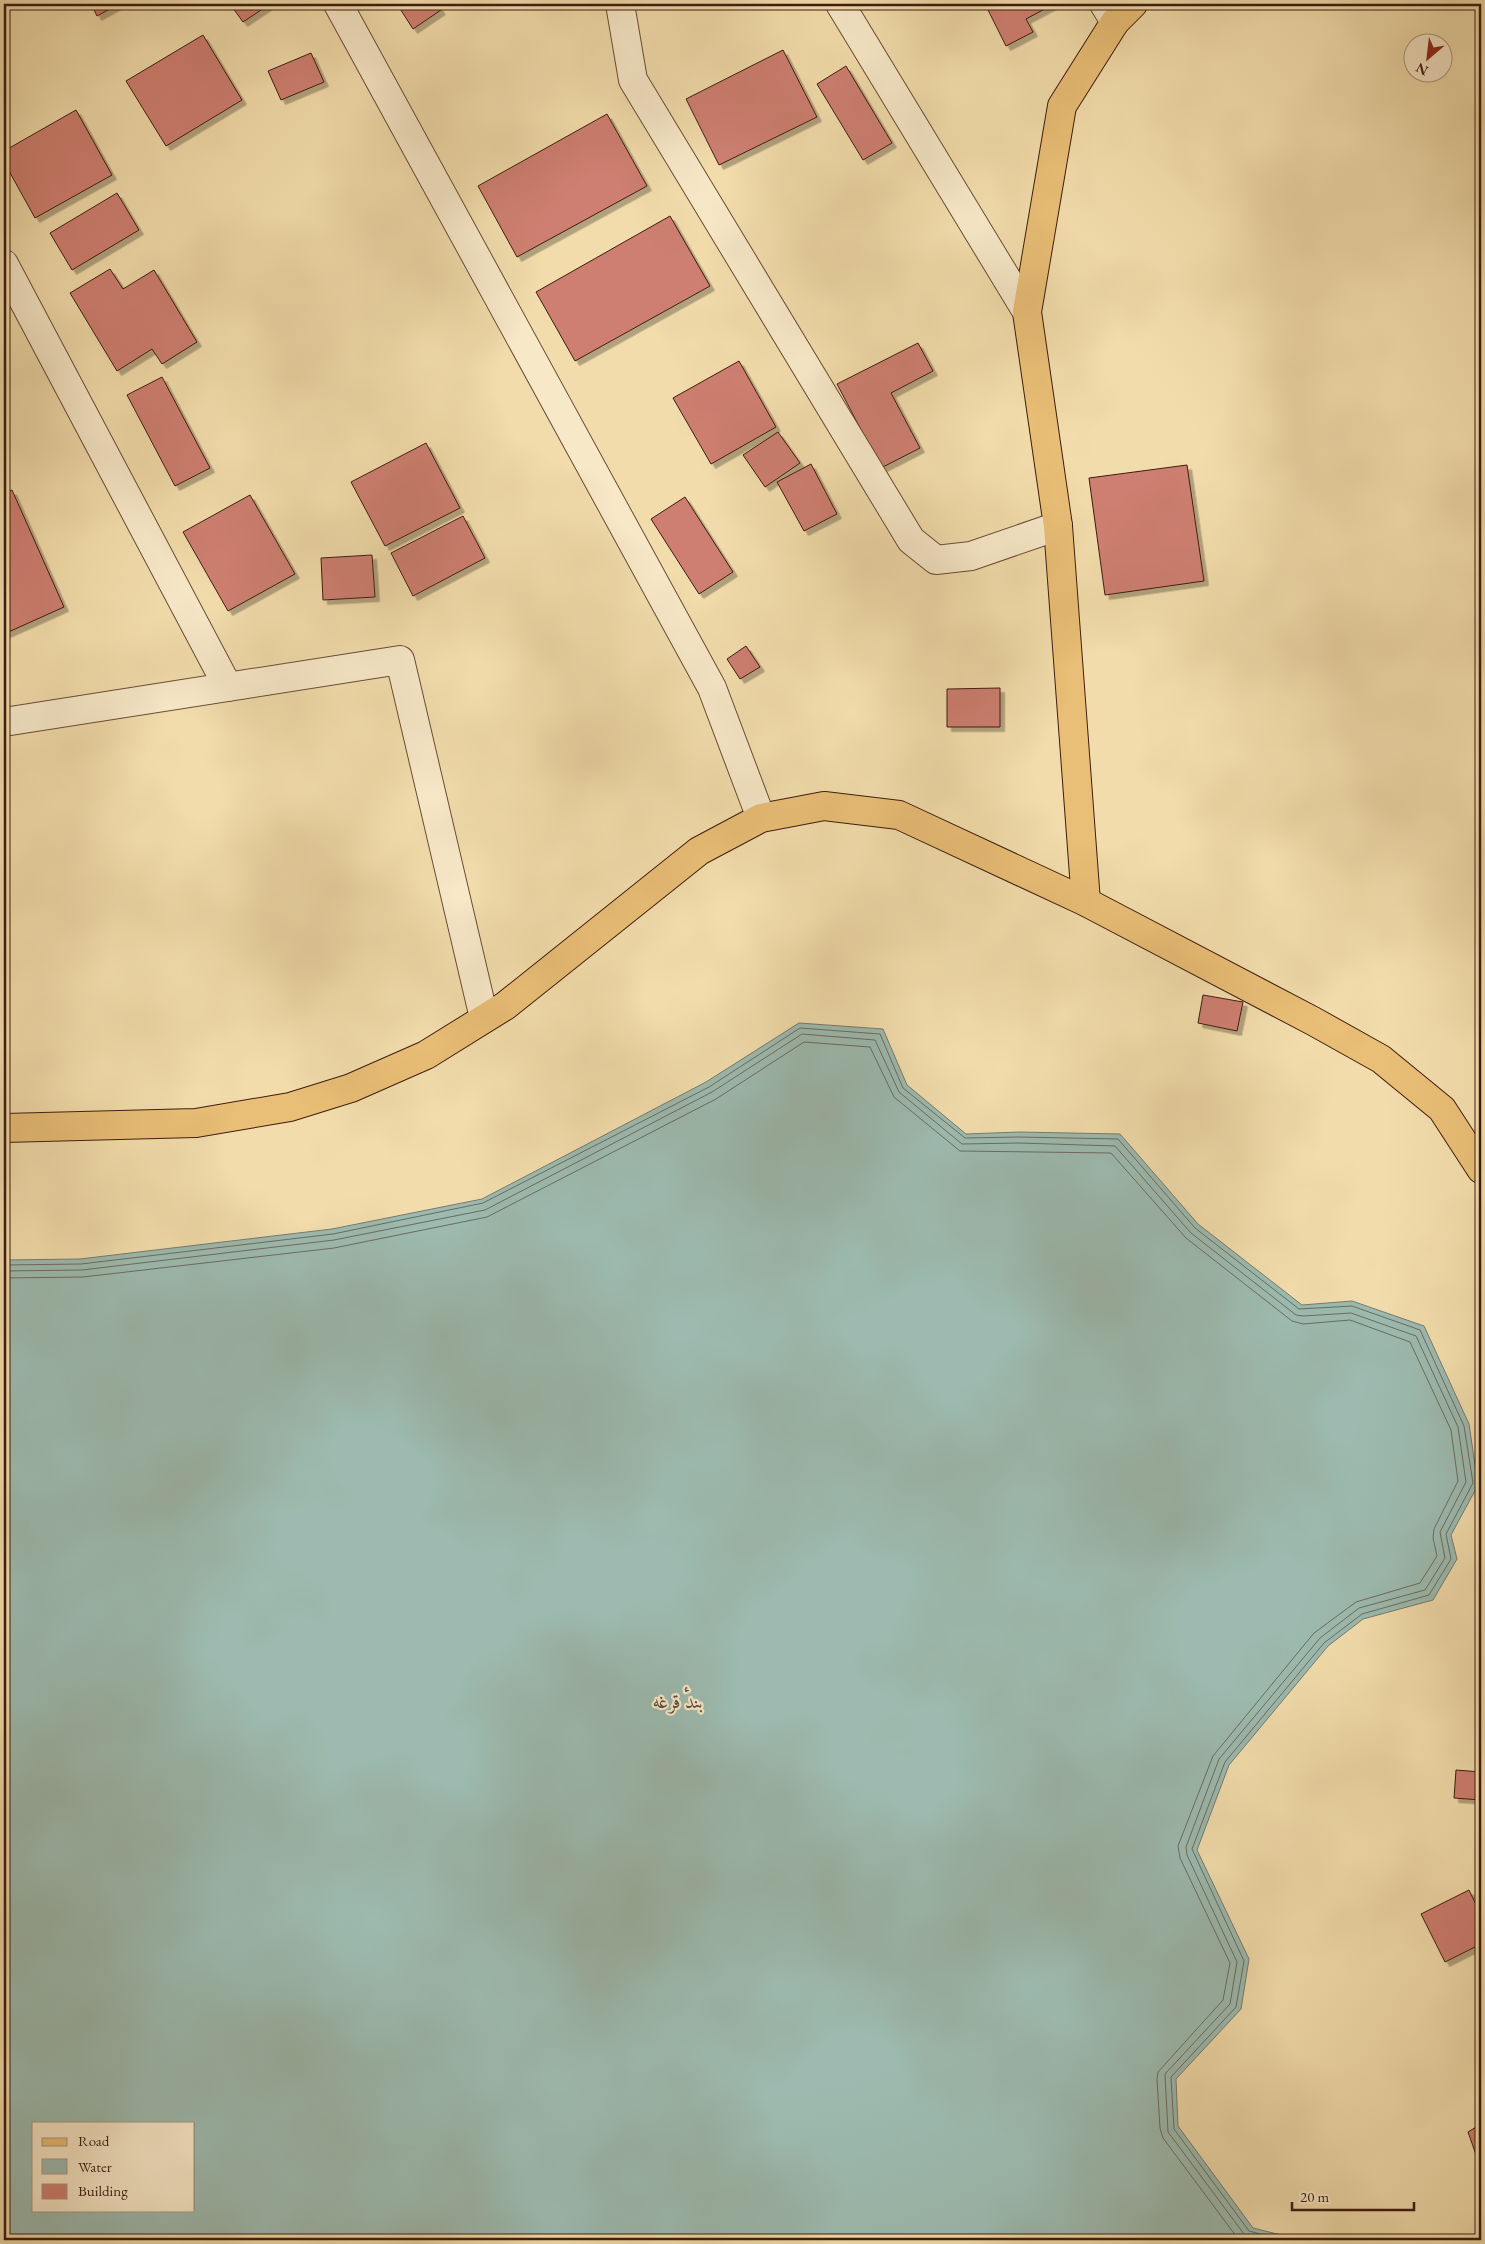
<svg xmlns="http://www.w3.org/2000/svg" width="1485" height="2244" font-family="'EB Garamond',Amiri,serif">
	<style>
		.water { fill: #9cbaaf; stroke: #767b6f; fill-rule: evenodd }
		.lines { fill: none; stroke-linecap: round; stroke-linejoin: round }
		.shore { stroke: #6c6b5f; stroke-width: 1 }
		.building { fill: #ce7f71; stroke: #3d1c0f; filter: url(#shadow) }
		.minor-casing { stroke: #6a4c36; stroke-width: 30 }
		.major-casing { stroke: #3d1c0f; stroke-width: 30 }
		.minor { stroke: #f7e8c8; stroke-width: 28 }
		.major { stroke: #e9be76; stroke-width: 28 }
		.labels { text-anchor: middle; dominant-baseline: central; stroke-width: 4.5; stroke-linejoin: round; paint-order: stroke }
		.water-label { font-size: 20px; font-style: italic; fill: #5a4b3f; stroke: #f7e8c8 }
	</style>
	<defs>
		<filter id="shadow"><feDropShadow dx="4.5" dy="4.5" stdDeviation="0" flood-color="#0004"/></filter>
	</defs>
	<rect width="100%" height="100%" fill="#f2dcab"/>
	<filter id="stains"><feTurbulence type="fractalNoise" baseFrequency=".004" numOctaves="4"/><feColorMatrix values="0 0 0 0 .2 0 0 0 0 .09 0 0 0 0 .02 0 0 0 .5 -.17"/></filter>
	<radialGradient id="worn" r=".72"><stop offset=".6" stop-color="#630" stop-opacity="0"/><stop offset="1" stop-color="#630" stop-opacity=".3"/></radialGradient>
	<path class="water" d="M799,1023L883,1029L907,1085L966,1134L1019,1132L1120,1134L1198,1224L1302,1305L1352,1301L1424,1326L1469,1424L1478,1485L1451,1535L1457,1559L1433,1600L1363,1619L1328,1646L1229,1765L1197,1850L1249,1959L1241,2009L1176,2079L1178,2126L1253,2228L1289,2237L1294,2240H4V1260L80,1259L332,1229L482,1199L706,1082ZM34,2123H194V2210H34Z"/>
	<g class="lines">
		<g class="shore">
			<path d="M4,1265L81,1264L333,1234L483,1203L709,1087L800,1028L880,1034L903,1088L965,1138L1019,1137L1118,1139L1195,1228L1299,1309L1352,1306L1420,1330L1464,1426L1473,1483L1446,1534L1451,1559L1429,1595L1362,1614L1324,1643L1225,1762L1192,1849L1244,1961L1236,2007L1171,2077L1174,2129L1249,2231L1282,2240"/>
			<path d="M4,1271L82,1270L334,1240L485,1210L712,1092L802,1034L875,1040L899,1092L962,1144L1019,1143L1115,1146L1191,1233L1296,1315L1303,1316L1351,1313L1416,1336L1458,1427L1466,1482L1440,1532L1445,1558L1425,1590L1359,1608L1320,1638L1219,1759L1186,1847L1187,1855L1237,1962L1230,2004L1165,2074L1168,2132L1244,2234L1257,2240"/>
			<path d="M4,1278L83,1277L334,1248L487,1217L716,1099L804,1042L870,1047L894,1097L960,1151L1111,1153L1186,1238L1292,1321L1303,1324L1350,1320L1410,1342L1451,1430L1458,1481L1434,1529L1433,1538L1437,1556L1420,1583L1356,1602L1314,1633L1213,1756L1178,1846L1180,1858L1230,1963L1223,2000L1158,2072L1157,2079L1160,2128L1163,2138L1239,2240"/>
		</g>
	</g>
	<g class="building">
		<path d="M91,4H119L97,16Z"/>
		<path d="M230,4H270L243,22Z"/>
		<path d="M397,4H436L441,10L413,29Z"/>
		<path d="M985,4H1054L1026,19L1033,32L1006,46Z"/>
		<path d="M203,35L242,100L166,146L126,81Z"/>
		<path d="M783,50L817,117L719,165L686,99Z"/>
		<path d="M311,53L324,82L281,100L268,71Z"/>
		<path d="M846,66L892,143L863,160L817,84Z"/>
		<path d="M76,110L112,175L35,218L4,162V151Z"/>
		<path d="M607,114L647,186L517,257L478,186Z"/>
		<path d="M117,193L139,230L72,270L50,233Z"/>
		<path d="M670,216L710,286L575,361L536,292Z"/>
		<path d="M110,269L123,289L154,270L197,342L162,364L152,349L117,371L70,293Z"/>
		<path d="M918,343L933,371L891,393L920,448L881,468L837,384Z"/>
		<path d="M739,361L776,427L711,464L673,398Z"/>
		<path d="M162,377L210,468L175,486L127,395Z"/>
		<path d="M778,432L800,463L765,487L743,455Z"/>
		<path d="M426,443L460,508L385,546L351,482Z"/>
		<path d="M811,464L837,514L804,531L777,482Z"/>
		<path d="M1187,465L1204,581L1105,595L1089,478Z"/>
		<path d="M12,490L64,607L4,634V493Z"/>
		<path d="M250,495L295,574L228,611L183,532Z"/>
		<path d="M685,497L733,572L699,594L651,519Z"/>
		<path d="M463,516L485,558L413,596L391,553Z"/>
		<path d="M372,555L375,597L323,600L321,558Z"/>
		<path d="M746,646L760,667L740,679L727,659Z"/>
		<path d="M1000,688V727H947V689Z"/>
		<path d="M1203,995L1243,1002L1237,1031L1198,1023Z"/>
		<path d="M1456,1770L1481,1772V1800L1454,1798Z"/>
		<path d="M1469,1890L1481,1915V1944L1445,1962L1421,1914Z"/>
		<path d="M1481,2124V2169L1468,2132Z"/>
	</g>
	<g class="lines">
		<g class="minor-casing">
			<g id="minor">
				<path d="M338,4L712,688L761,818"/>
				<path d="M620,4L633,80L911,540L936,560L971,556L1058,526"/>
				<path d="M840,4L1027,312"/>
				<path d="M1104,4L1115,22"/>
				<path d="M4,264L228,687"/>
				<path d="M4,722L400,660L484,1018"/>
			</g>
		</g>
		<g class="major-casing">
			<g id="major">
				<path d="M1086,902L1058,526L1027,312L1062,106L1115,22L1133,4"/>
				<path d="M4,1128L196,1123L290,1107L351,1088L426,1055L505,1006L699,851L761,818L824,806L899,815L1086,902L1313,1021L1381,1059L1442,1109L1481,1169"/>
			</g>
		</g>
		<use href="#minor" class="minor"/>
		<use href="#major" class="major"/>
	</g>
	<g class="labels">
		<g class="water-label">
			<text x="678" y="1701">بندٔ قرغه</text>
		</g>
	</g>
	<rect width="1485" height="2244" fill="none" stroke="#f2dcab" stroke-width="20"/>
	<rect x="5" y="5" width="1475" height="2234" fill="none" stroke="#3d1c0f" stroke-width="2.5"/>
	<rect x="10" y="10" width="1465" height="2224" fill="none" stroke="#3d1c0f"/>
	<rect x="32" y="2122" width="162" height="90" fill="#f7e8c8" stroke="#ad967e"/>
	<rect x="42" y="2138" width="25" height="8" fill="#e9be76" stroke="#ad967e"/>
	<text x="78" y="2146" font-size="15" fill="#3d1c0f">Road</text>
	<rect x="42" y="2159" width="25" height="15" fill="#9cbaaf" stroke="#ad967e"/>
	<text x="78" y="2172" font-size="15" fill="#3d1c0f">Water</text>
	<rect x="42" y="2184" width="25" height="15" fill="#ce7f71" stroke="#ad967e"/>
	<text x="78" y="2196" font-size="15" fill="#3d1c0f">Building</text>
	<g transform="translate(1428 58) rotate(208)"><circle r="24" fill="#f7e8c8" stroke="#ad967e"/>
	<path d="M0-4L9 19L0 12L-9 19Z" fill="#8f2418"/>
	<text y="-8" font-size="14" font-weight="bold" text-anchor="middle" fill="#3d1c0f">N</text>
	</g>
	<path d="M1292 2202v8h122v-8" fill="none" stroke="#3d1c0f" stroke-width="2.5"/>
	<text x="1300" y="2202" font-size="15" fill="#3d1c0f" stroke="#f7e8c8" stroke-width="4" paint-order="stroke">20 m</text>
	<rect width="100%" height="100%" filter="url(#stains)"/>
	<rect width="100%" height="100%" fill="url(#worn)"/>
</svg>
